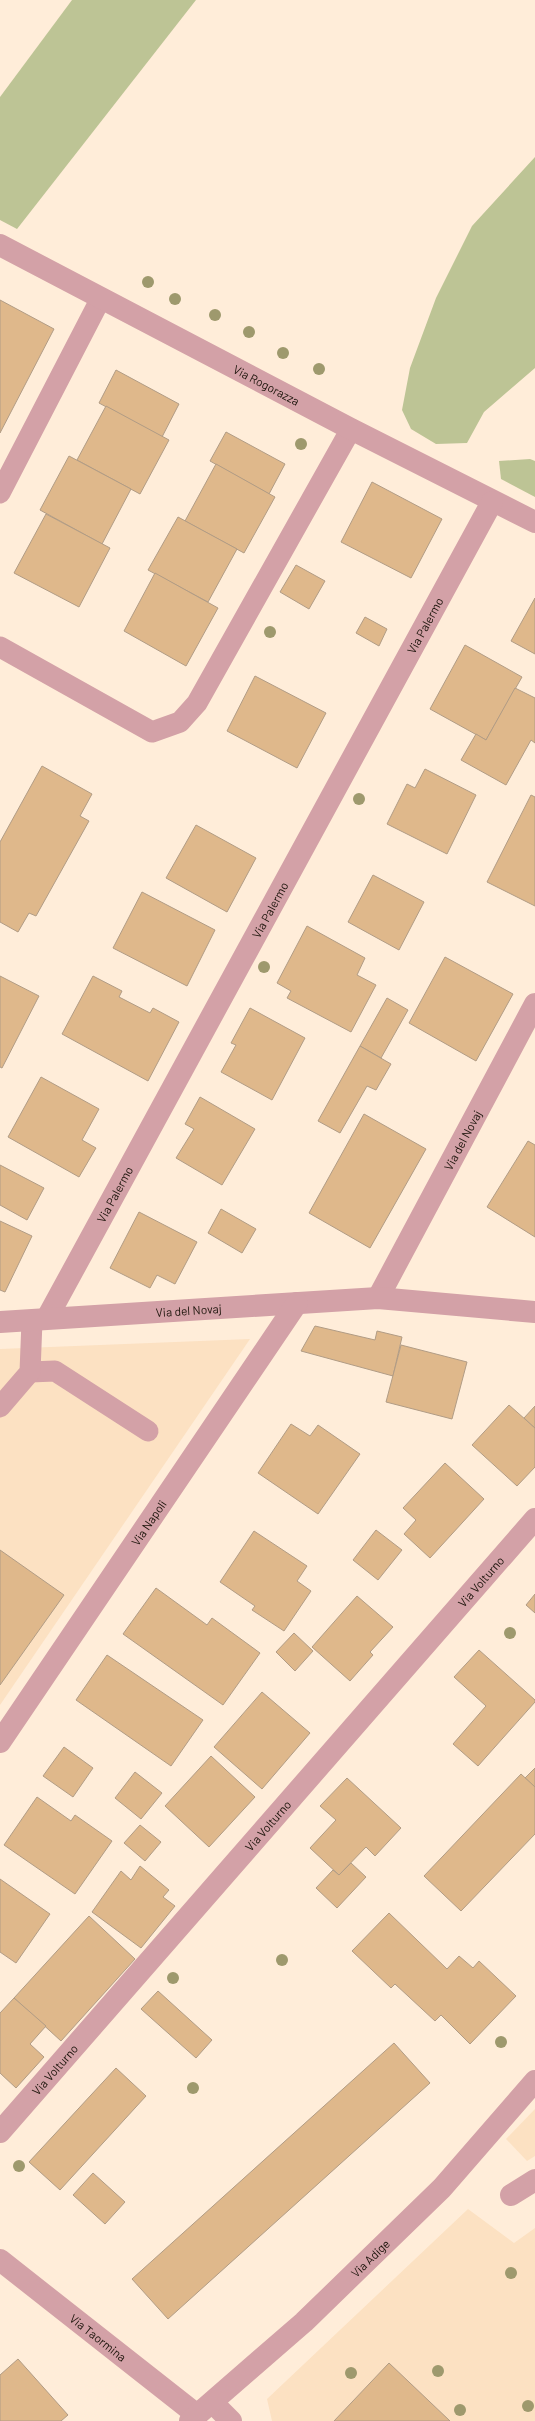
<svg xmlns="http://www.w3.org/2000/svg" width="535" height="2421" font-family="Barlow,sans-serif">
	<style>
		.built { fill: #fce1c2 }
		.green { fill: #bdc495 }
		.building { fill: #dfb88b; stroke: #b19c85 }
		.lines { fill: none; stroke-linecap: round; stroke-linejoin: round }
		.service { stroke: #d3a1a7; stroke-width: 21 }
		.minor { stroke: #d3a1a7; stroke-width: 22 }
		.tertiary { stroke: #d3a1a7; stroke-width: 22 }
		.tree { fill: #9e996d }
		.labels { text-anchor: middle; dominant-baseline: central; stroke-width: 3.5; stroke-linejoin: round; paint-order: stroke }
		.street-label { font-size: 12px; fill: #1d150c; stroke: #ffedd9 }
	</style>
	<rect width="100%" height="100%" fill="#ffedd9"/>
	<g class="built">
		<path d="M250,1339L0,1705V1349Z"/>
		<path d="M535,2109V2156L527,2161L506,2139Z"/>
		<path d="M468,2209L514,2243L535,2228V2421H272L267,2399Z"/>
	</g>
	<g class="green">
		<path d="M72,0H196L17,229L0,220V97Z"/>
		<path d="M535,157V368L484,412L467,443L436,444L411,429L402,410L410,368L436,298L472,226Z"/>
		<path d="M530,459L535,461V497L501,479L499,461Z"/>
	</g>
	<g class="building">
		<path d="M0,300L54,329L0,433Z"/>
		<path d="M116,370L179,404L162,437L99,403Z"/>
		<path d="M106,406L169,440L140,494L77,460Z"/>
		<path d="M226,432L285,464L269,494L210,461Z"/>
		<path d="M69,456L131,489L102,544L40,510Z"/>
		<path d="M216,464L275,497L244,553L185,521Z"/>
		<path d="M372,482L442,519L411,578L341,542Z"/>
		<path d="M46,514L110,548L79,607L14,573Z"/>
		<path d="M178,517L237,549L208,602L148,570Z"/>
		<path d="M296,565L325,581L309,609L280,592Z"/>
		<path d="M155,573L218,608L186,666L124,631Z"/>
		<path d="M535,598V654L511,641Z"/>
		<path d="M365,617L387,629L379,646L356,633Z"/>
		<path d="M465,645L522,677L486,740L430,709Z"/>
		<path d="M255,676L326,713L297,768L227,731Z"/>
		<path d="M515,688L535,698V743L531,740L506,785L461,760L476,734L486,740Z"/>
		<path d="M42,766L92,794L80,816L89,821L36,916L29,913L18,932L0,922V842Z"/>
		<path d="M425,769L476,795L447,854L387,824L407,784L415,788Z"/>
		<path d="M531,795L535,797V906L487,882Z"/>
		<path d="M196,825L256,858L227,912L166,878Z"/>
		<path d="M373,875L424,902L399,950L348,922Z"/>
		<path d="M142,892L215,930L187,986L113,948Z"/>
		<path d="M307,926L365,958L357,975L376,985L351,1032L287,998L291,991L277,983Z"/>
		<path d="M445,957L513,994L476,1061L409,1023Z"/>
		<path d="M0,976L39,996L2,1068L0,1067Z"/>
		<path d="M93,976L122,991L119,997L150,1013L153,1008L179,1022L148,1081L62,1034Z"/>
		<path d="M387,998L408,1010L381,1058L360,1046Z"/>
		<path d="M250,1008L305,1038L272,1100L221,1072L236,1045L231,1043Z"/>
		<path d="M360,1046L391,1064L376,1090L367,1086L340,1133L318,1121Z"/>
		<path d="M41,1077L99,1109L82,1140L96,1148L79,1177L8,1137Z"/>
		<path d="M200,1097L255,1129L222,1185L176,1158L194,1129L185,1124Z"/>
		<path d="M364,1114L426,1149L370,1248L309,1213Z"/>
		<path d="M528,1141L535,1145V1237L487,1207Z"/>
		<path d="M0,1165L44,1188L27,1220L0,1205Z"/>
		<path d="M221,1209L256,1229L242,1253L208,1233Z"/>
		<path d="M139,1212L197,1242L175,1284L157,1275L150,1288L110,1268Z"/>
		<path d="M0,1221L32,1236L5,1292L0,1290Z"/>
		<path d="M315,1326L375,1340L377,1331L402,1337L393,1376L301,1351Z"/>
		<path d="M401,1345L467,1362L452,1419L386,1402Z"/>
		<path d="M509,1405L535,1428V1467L517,1486L472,1445Z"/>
		<path d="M535,1406V1428L524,1418Z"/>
		<path d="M291,1424L310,1436L318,1425L360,1454L318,1514L258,1473Z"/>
		<path d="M445,1463L484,1499L430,1558L404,1534L416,1520L403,1508Z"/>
		<path d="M376,1530L402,1550L378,1580L353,1560Z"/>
		<path d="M254,1531L307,1566L297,1581L311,1591L284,1631L252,1610L255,1606L220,1582Z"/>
		<path d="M0,1550L64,1595L0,1685Z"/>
		<path d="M156,1588L207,1625L212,1618L260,1653L223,1705L123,1634Z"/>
		<path d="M535,1594V1613L526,1605Z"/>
		<path d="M357,1596L393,1627L370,1652L373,1655L350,1681L312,1647Z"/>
		<path d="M294,1633L313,1651L295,1671L276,1652Z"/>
		<path d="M479,1650L535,1700V1702L478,1766L453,1744L486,1706L454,1677Z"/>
		<path d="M107,1655L203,1720L171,1766L76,1700Z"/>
		<path d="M262,1692L310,1733L262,1789L214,1747Z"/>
		<path d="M64,1747L93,1768L73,1797L43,1776Z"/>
		<path d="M211,1756L255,1797L209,1847L165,1806Z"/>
		<path d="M535,1768V1787L525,1778Z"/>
		<path d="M135,1772L162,1793L141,1819L115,1798Z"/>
		<path d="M521,1774L535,1787V1834L461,1911L424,1876Z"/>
		<path d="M347,1778L401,1828L375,1856L366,1847L339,1875L310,1848L336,1820L320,1806Z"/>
		<path d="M37,1797L71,1821L75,1815L112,1841L75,1894L4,1845Z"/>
		<path d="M140,1825L161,1842L145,1861L124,1843Z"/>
		<path d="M351,1863L366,1877L337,1908L316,1888L333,1870L339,1875Z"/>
		<path d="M140,1866L169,1890L163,1897L175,1906L141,1948L92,1912L121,1871L131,1880Z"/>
		<path d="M0,1879L50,1914L16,1963L0,1952Z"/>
		<path d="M389,1913L447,1969L459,1956L473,1968L479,1961L516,1996L470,2044L441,2015L435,2021L395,1984L391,1988L352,1951Z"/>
		<path d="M89,1916L135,1959L61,2041L14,1998Z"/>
		<path d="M158,1991L212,2040L196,2058L141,2009Z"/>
		<path d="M14,1998L46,2026L30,2044L44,2057L16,2088L0,2073V2013Z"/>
		<path d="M394,2043L430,2083L168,2319L132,2279Z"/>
		<path d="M116,2068L146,2096L60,2190L29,2162Z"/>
		<path d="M93,2173L125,2202L105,2224L73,2195Z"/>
		<path d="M18,2359L68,2415L61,2421H0V2375Z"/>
		<path d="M389,2363L450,2421H334Z"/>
	</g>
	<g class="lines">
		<g class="service">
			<path d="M0,493L101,298"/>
			<path d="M0,647L152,732L180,722L197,703L351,429"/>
			<path d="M30,1372L55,1371L148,1431"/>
			<path d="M0,1407L30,1372L32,1321"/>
		</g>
		<g class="minor">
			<path id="s1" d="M0,245L351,429L535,522"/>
			<path id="s2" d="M378,1298L535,1004"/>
			<path id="s3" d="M47,1318L492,502"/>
			<path id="s4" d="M0,1322L378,1298L535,1312"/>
			<path id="s5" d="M0,1742L297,1303"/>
			<path id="s6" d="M0,2132L535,1519"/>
			<path d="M511,2195L535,2180"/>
			<path id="s7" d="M0,2260L197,2415"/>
			<path d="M213,2403L231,2421"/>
		</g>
		<path class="tertiary" id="s8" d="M190,2421L304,2322L442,2188L535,2081"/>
	</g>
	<g class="tree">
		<circle cx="148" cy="282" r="6"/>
		<circle cx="175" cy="299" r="6"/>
		<circle cx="215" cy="315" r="6"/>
		<circle cx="249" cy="332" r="6"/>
		<circle cx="283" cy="353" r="6"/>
		<circle cx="319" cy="369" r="6"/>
		<circle cx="301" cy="444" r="6"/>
		<circle cx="270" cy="632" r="6"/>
		<circle cx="359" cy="799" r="6"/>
		<circle cx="264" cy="967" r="6"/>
		<circle cx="510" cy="1633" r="6"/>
		<circle cx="282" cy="1960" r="6"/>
		<circle cx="173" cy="1978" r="6"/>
		<circle cx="501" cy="2042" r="6"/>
		<circle cx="193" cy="2088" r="6"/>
		<circle cx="19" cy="2166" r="6"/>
		<circle cx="511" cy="2273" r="6"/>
		<circle cx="438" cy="2371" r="6"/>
		<circle cx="351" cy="2373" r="6"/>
		<circle cx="528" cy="2406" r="6"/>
		<circle cx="460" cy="2410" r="6"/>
	</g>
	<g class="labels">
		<g class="street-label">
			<text stroke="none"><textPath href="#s1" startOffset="301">Via Rogorazza</textPath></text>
			<text stroke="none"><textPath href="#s3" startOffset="789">Via Palermo</textPath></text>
			<text stroke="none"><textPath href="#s3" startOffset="465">Via Palermo</textPath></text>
			<text stroke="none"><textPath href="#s2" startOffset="179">Via del Novaj</textPath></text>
			<text stroke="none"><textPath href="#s3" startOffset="141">Via Palermo</textPath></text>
			<text stroke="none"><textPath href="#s4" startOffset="189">Via del Novaj</textPath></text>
			<text stroke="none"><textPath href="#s5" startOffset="265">Via Napoli</textPath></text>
			<text stroke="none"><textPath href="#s6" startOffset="731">Via Volturno</textPath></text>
			<text stroke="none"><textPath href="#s6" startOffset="407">Via Volturno</textPath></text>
			<text stroke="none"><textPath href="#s6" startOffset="83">Via Volturno</textPath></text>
			<text stroke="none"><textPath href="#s8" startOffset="243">Via Adige</textPath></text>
			<text stroke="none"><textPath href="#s7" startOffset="125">Via Taormina</textPath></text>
		</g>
	</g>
</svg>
